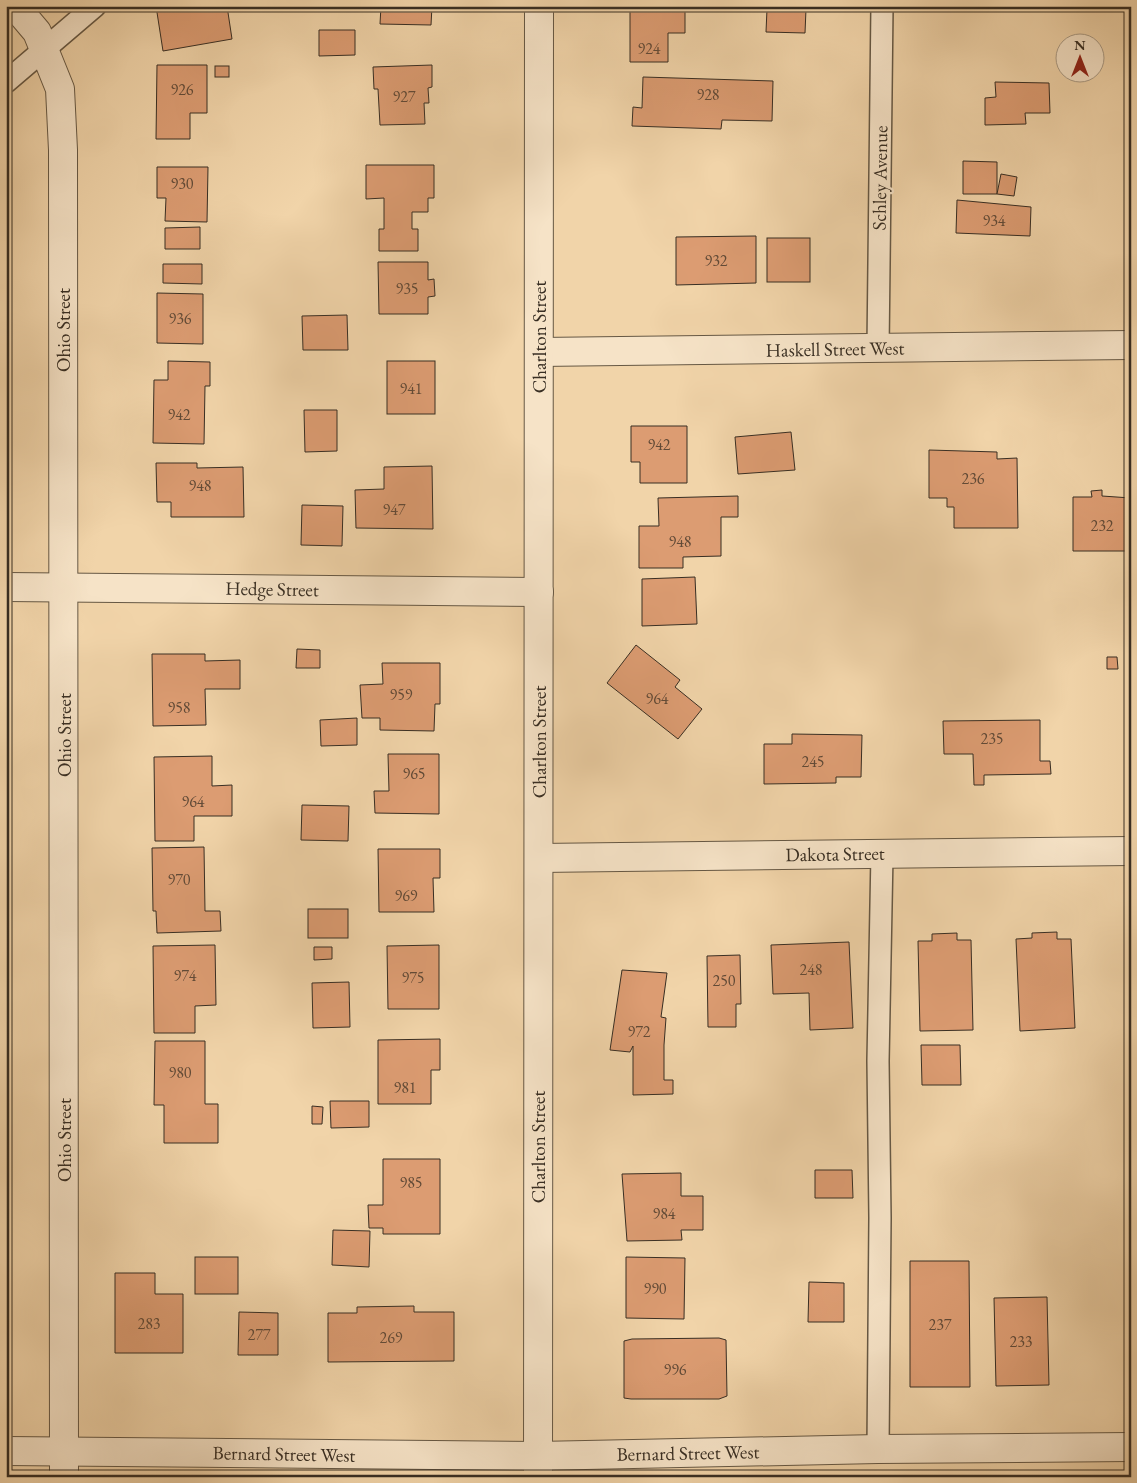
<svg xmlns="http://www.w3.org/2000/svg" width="1137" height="1483" font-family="'EB Garamond',serif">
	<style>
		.building { fill: #dc9c72; stroke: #382e23 }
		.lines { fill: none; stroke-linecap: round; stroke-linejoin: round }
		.service-casing { stroke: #665844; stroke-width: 24 }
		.minor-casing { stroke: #665844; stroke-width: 30 }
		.tertiary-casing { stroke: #665844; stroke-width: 30 }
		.service { stroke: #f6e3c7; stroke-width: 21 }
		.minor { stroke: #f6e3c7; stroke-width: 28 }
		.tertiary { stroke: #f6e3c7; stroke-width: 28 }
		.labels { text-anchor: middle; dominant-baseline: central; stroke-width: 4.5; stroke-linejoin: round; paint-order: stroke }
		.number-label { font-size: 16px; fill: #614a37 }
		.street-label { font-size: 19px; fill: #382e23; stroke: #f6e3c7 }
	</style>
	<rect width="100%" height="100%" fill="#f1d4a9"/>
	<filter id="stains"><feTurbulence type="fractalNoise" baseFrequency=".004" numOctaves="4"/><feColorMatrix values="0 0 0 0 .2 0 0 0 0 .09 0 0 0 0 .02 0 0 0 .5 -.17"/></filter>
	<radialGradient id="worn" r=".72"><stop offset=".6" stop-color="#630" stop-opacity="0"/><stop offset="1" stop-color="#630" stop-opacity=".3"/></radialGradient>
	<g class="building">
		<path d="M156,6H227L232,39L163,51Z"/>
		<path d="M381,6H432L431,25L380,24Z"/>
		<path d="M630,6H668V9H685V33H668V62H630Z"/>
		<path d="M767,9H806L805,33L766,32Z"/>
		<path d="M319,30H355V55L319,56Z"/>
		<path d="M157,65H207V113H190V139H156Z"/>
		<path d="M432,65V87L428,88L429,103H424L425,124L380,125L378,89H374L373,67Z"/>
		<rect x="215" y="66" width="14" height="11"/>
		<path d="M643,77L773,81L772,121L722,120L721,129L632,126L633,107L642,108Z"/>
		<path d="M995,82L1049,83L1050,113H1025L1026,124L985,125V98L996,97Z"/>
		<path d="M963,161L997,162V194H963Z"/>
		<path d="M366,165H434V198H428V212H412V229H418V251H379V229H384V198L366,199Z"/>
		<path d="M157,167H208L207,222L165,221L166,198H157Z"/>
		<path d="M1001,174L1017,177L1014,196L997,194Z"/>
		<path d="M957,200L1031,207L1030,236L956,233Z"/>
		<path d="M200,227V249H165V228Z"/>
		<path d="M756,236V283L676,285V237Z"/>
		<rect x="767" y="238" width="43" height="44"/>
		<path d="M378,262H428V280L434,279L435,296L428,297V314H379Z"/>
		<path d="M163,264H202V284L163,283Z"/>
		<path d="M157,293L203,294V344L157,343Z"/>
		<path d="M347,315L348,350H303L302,316Z"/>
		<path d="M168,361L210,362V386H205L204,444L153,443L154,380H168Z"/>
		<rect x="387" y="361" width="48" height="53"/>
		<path d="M304,410H337V451L305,452Z"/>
		<path d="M631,426H687V483H640V462H631Z"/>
		<path d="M791,432L795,470L738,474L735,437Z"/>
		<path d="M929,450L997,452V459L1017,458L1018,528H954V507H947V498H929Z"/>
		<path d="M156,463H197V468L243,467L244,517H171V502H157Z"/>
		<path d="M432,466L433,529L356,528L355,490L384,489V467Z"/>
		<path d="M1102,490V496L1131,498V551H1073V497H1092L1091,491Z"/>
		<path d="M738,496V517H721V556L683,557V568H639V526H659L658,498Z"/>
		<path d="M302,505L343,506L342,546L301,545Z"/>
		<path d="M695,577L697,624L642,626V579Z"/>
		<path d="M1129,602H1131V642H1130Z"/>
		<path d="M636,645L680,680L675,687L702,709L678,739L607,683Z"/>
		<path d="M297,649L320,650V668H296Z"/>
		<path d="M152,654H205V661L240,660V689H205L206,725L153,726Z"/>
		<path d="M1107,657H1117L1118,669H1107Z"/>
		<path d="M382,663H440V704H435L434,731L380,730V718H362L360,685L383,684Z"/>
		<path d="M357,718V745L321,746L320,720Z"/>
		<path d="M1040,720V761H1050L1051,774L984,775V785H974L973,754H944L943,721Z"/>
		<path d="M792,734L862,735L861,777H836V783L764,784V744H792Z"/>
		<path d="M388,754H439V814L375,813L374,791H389Z"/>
		<path d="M212,756V786L232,785V816H194V841H155L154,757Z"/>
		<path d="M302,805L349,806L348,841L301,840Z"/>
		<path d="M204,847L205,911H220L221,931L157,933L156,911H153L152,848Z"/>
		<path d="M378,849H440V878H433L434,912H379Z"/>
		<rect x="308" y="909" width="40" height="29"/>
		<path d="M1057,932V939H1071L1075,1028L1020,1031L1016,939L1032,938V933Z"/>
		<path d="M957,933V940H971L973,1030L920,1031L918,941H932V934Z"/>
		<path d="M849,942L853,1028L810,1030L809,993L773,994L771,945Z"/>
		<path d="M215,945L216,1005L195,1006V1033H154L153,946Z"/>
		<path d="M439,945V1009H388L387,946Z"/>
		<path d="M314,947H332V959L314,960Z"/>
		<path d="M740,955L741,1004H736V1027H708L707,956Z"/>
		<path d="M622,970L667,973L661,1017L666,1018L664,1045V1080H673V1094L633,1095V1046L630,1052L610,1050Z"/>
		<path d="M349,982L350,1027L313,1028L312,983Z"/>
		<path d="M440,1039V1070H431V1104H378V1040Z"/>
		<path d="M155,1041H205V1104H218V1143H164V1105H154Z"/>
		<path d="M921,1045H960L961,1085H922Z"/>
		<path d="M330,1101H369V1127L331,1128Z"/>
		<path d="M312,1106L323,1107L322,1124H312Z"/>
		<path d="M383,1159H440V1234H383V1228H369L368,1205H383Z"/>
		<path d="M815,1170H852L853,1198H815Z"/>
		<path d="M681,1173V1196H703V1230H681L682,1240L627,1241L622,1174Z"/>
		<path d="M333,1230L370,1231L369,1267L332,1265Z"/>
		<rect x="195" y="1257" width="43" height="37"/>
		<path d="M626,1257L685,1258L684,1319L626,1318Z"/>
		<path d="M910,1261H969L970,1387H910Z"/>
		<path d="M115,1273H155V1294H183V1353H115Z"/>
		<path d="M809,1282L844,1283V1322H808Z"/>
		<path d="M1047,1297L1049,1385L996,1386L994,1298Z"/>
		<path d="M414,1306V1312H454V1361L328,1362V1313H357V1307Z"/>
		<path d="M239,1312L278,1313V1355H238Z"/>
		<path d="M719,1338L726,1340L727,1396L719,1399H631L624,1398V1341L632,1339Z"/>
	</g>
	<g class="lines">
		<g class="service-casing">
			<g id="service">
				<path d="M6,82L95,6"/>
				<path d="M878,349L882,6"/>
				<path d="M878,1449L880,1218L878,1061L882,854"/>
			</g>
		</g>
		<g class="minor-casing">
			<g id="minor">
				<path d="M15,6L37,32L60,89L63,150L64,1477"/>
				<path d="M539,352L1131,345"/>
				<path d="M6,587L539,592"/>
				<path d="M539,858L1131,851"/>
				<path d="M6,1451L538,1456L878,1449L1131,1447"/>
			</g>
		</g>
		<g class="tertiary-casing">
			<path id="tertiary" d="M538,1477L539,6"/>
		</g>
		<use href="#service" class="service"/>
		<use href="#minor" class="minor"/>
		<use href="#tertiary" class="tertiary"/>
	</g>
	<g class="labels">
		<g class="number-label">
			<text x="649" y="48">924</text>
			<text x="182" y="89">926</text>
			<text x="708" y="94">928</text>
			<text x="404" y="96">927</text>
			<text x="182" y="183">930</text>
			<text x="994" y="220">934</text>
			<text x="716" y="260">932</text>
			<text x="407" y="288">935</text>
			<text x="180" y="318">936</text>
			<text x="411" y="388">941</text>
			<text x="179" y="414">942</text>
			<text x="659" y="444">942</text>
			<text x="973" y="478">236</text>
			<text x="200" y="485">948</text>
			<text x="394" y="509">947</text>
			<text x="1102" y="525">232</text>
			<text x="680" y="541">948</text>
			<text x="401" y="694">959</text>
			<text x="657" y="698">964</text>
			<text x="179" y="707">958</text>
			<text x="992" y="738">235</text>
			<text x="813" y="761">245</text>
			<text x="414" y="773">965</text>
			<text x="193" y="801">964</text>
			<text x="179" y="879">970</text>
			<text x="406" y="895">969</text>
			<text x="811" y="969">248</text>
			<text x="185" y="975">974</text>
			<text x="413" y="977">975</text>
			<text x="724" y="980">250</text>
			<text x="639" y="1031">972</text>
			<text x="180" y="1072">980</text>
			<text x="405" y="1087">981</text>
			<text x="411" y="1182">985</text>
			<text x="664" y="1213">984</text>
			<text x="655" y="1288">990</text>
			<text x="149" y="1323">283</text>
			<text x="940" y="1324">237</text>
			<text x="259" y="1334">277</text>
			<text x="391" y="1337">269</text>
			<text x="1021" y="1341">233</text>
			<text x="675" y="1369">996</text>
		</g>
		<g class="street-label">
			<text transform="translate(880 178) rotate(-89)">Schley Avenue</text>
			<text transform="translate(63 330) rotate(-90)">Ohio Street</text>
			<text transform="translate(539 337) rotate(-90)">Charlton Street</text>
			<text transform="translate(835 349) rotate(-1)">Haskell Street West</text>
			<text transform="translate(272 589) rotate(1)">Hedge Street</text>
			<text transform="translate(64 735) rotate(-90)">Ohio Street</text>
			<text transform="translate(539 742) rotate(-90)">Charlton Street</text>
			<text transform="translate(835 854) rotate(-1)">Dakota Street</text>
			<text transform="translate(64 1140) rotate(-90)">Ohio Street</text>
			<text transform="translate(538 1147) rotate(-90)">Charlton Street</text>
			<text transform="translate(688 1453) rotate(-1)">Bernard Street West</text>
			<text transform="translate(284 1454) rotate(1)">Bernard Street West</text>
		</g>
	</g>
	<rect width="1137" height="1483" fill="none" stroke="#f1d4a9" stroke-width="25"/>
	<rect x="8" y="8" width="1122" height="1468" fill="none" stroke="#382e23" stroke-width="2.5"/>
	<rect x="12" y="12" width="1112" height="1458" fill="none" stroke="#382e23"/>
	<g transform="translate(1080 58)"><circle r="24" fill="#f6e3c7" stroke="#aa9b85"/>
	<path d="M0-4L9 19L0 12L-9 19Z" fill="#8f2418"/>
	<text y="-8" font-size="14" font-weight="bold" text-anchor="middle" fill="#382e23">N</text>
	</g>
	<rect width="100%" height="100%" filter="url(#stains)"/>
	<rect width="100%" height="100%" fill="url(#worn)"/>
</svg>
